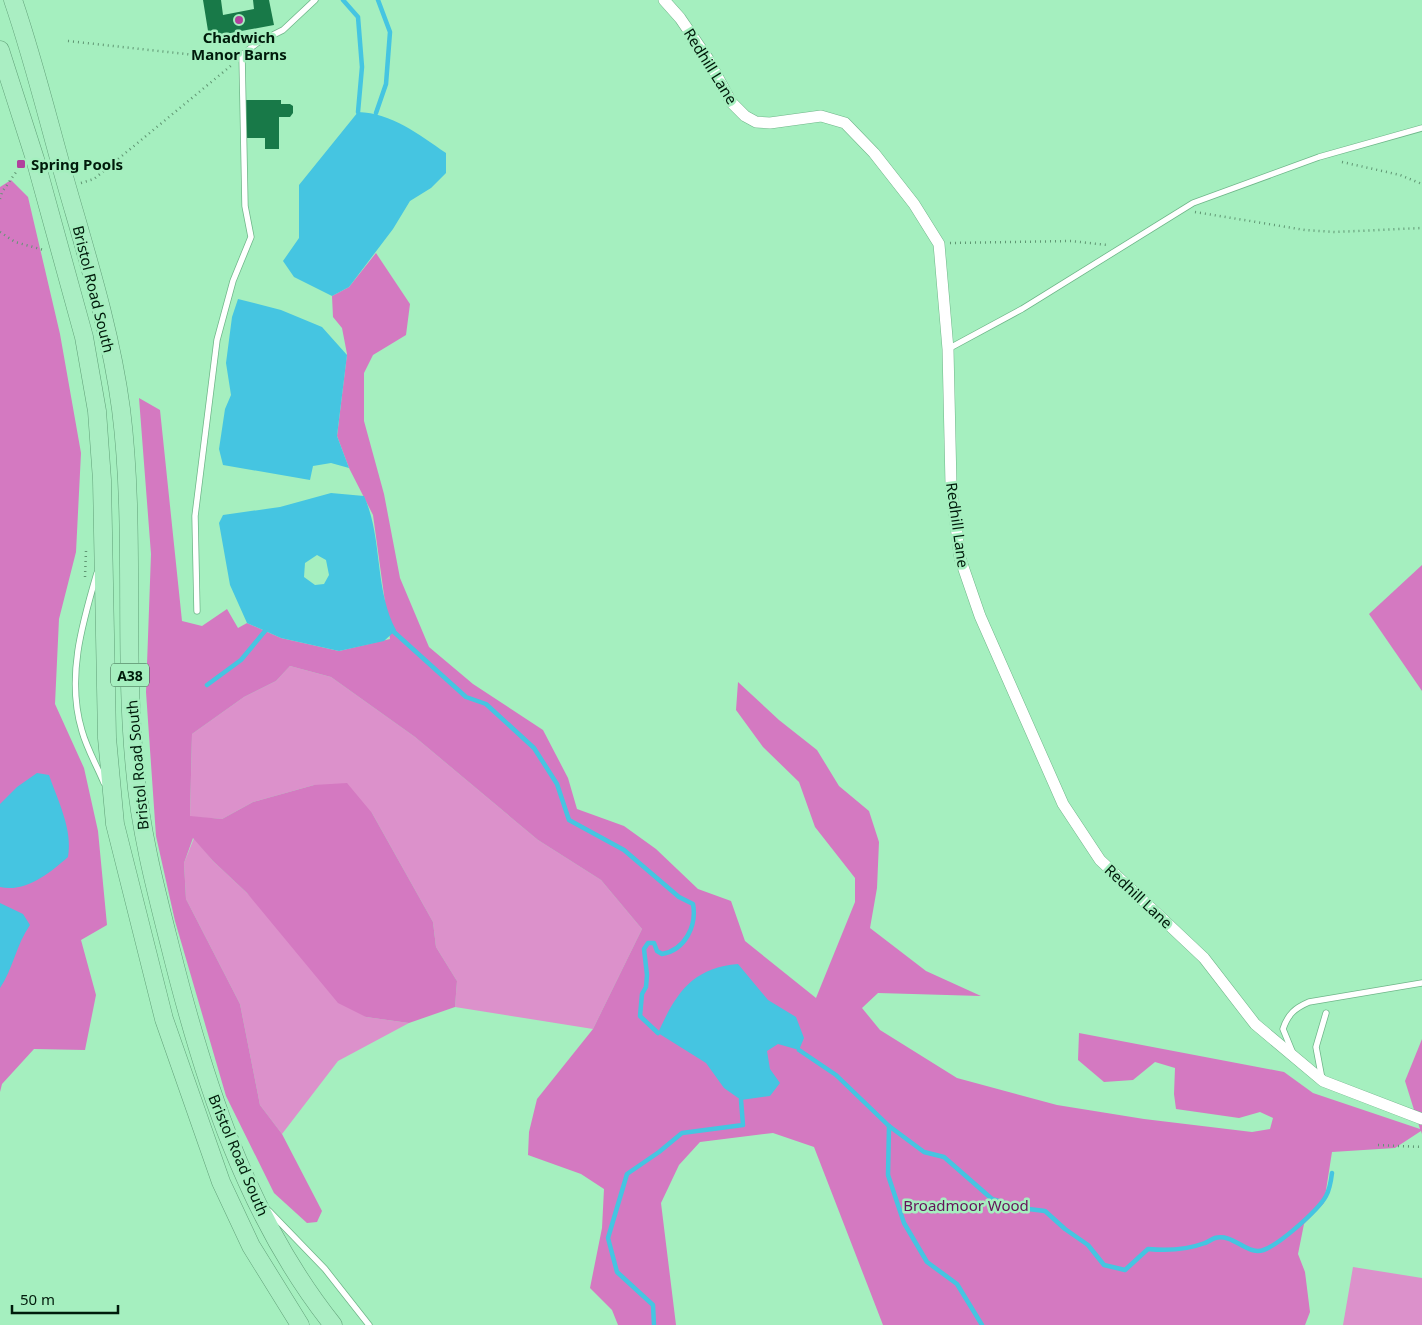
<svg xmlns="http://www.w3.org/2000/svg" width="1422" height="1325" font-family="'Noto Sans',sans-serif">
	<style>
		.green { fill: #dc91cb }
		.forest { fill: #d479c1 }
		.water { fill: #45c5e1; fill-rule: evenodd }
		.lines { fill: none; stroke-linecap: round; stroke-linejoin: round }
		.stream { stroke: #45c5e1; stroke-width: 4.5 }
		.building { fill: #187948 }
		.service-casing { stroke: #6fb689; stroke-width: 7 }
		.minor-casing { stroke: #6fb689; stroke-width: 12 }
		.trunk-casing { stroke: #61a179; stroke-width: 19 }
		.path { stroke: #5f9572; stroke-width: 2.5; stroke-dasharray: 1 4; stroke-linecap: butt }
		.service { stroke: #fff; stroke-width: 5.5 }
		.minor { stroke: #fff; stroke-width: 11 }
		.trunk { stroke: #aaeec3; stroke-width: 18 }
		.poi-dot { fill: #b1409d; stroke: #a5efbf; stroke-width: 2 }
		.labels { text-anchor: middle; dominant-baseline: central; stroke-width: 5; stroke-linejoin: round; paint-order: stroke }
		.shield { fill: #a5efbf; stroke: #325b41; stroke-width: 1 }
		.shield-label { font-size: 14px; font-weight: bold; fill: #001b0b }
		.poi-label { font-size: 15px; font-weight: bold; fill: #001b0b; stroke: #a5efbf }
		.street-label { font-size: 15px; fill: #001b0b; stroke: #a5efbf }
		.park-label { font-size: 15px; fill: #651158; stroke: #a5efbf }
	</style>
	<rect width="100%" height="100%" fill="#a5efbf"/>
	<g class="green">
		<path d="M290,666L331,677L415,737L538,840L601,880L642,929L593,1029L455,1007L457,981L436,947L433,922L372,813L314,785L253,802L222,819L190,817L192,734L244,697L276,681Z"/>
		<path d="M194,838L213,861L247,893L366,1017L409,1023L338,1061L282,1134L260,1105L240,1004L186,899L184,863Z"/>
		<path d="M1353,1267L1422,1278V1325H1343Z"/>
	</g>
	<g class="forest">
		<path d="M11,180L28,197L60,334L81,453L76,552L59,619L55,704L84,768L98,831L107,925L81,940L96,995L85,1050L34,1049L2,1084L0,1092V187Z"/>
		<path d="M376,253L410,304L406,335L373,355L364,373V421L384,494L400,578L429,647L473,684L543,730L568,778L577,809L624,826L656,849L698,889L731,901L745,941L816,998L855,902V878L815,827L799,782L763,747L736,710L738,682L779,720L817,750L839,786L869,811L879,842L877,888L870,928L926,971L981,996L878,993L862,1008L880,1030L957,1078L1057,1105L1144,1119L1252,1132L1270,1129L1273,1118L1260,1112L1239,1118L1176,1109L1174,1094L1175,1068L1155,1062L1133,1080L1104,1082L1078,1060L1079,1033L1284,1072L1313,1093L1420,1129L1405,1081L1422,1039V1134L1421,1131L1395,1148L1332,1152L1324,1203L1304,1224L1298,1254L1305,1272L1310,1312L1305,1325H883L814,1147L773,1133L700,1142L679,1165L661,1203L676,1325H618L612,1310L590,1288L602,1228L604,1189L581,1174L528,1155L529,1132L537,1099L593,1029L642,929L601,880L538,840L415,737L331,677L290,666L276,681L244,697L192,734L190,816L222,819L253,802L314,785L347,783L372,813L433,922L436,947L457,981L455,1007L409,1023L366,1017L338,1003L247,893L213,861L193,838L184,863L186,899L240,1004L260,1105L282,1134L322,1211L317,1222L307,1223L274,1193L226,1096L175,921L156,836L146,692L151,554L139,398L160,410L182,621L202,626L227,609L238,628L247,623L281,638L339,651L390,639L373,515L349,468L337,436L347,354L342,328L333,317L332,296L349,287Z"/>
		<path d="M1422,565V691L1369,614Z"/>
	</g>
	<g class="water">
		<path d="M358,112C392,113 418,134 446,153V173L431,188L410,201L393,229L349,287L332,296L294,277L283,261L299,238V185Z"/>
		<path d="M238,299L281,310L322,327L347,355L337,436L349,468L331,463L313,466L310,480L223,465L219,449L225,409L231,395L226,363L232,317Z"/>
		<path d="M331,493L364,496C383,538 374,589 396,630L384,641L339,651L281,638L247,623L230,585L219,523L223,515L280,507ZM317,555L326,560L329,575L324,584L315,585L304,577L305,563Z"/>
		<path d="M37,773L49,775C58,801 73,830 68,857C50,873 25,893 0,887V804L17,787Z"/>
		<path d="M0,903L23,914L30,925C16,945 13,969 0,988Z"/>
		<path d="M738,964L768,1000L796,1017L804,1038L799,1050L778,1044L767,1051L770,1069L780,1083L770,1096L741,1100L724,1088L706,1063L658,1033C676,993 692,968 738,964Z"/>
	</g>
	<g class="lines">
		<g class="stream">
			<path d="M343,0L358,17L362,67L358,112"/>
			<path d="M376,113L386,84L390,32L378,0"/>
			<path d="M394,632L466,697L486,704L534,748L557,784L569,820L624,850L679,897L693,904C697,926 685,950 662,954L657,951L654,943H648L644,949L647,975L646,987L642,994L640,1016L658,1033"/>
			<path d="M207,685L241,660L265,631"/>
			<path d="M799,1050L836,1075L889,1126L924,1152L944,1157L992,1199L1020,1208L1045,1211L1065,1229L1088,1245L1104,1265L1125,1270L1148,1249C1168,1251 1186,1250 1205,1243C1208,1242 1212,1239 1215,1238C1231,1233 1245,1252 1258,1251C1274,1251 1319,1209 1326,1196C1330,1189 1331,1181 1332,1173"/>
			<path d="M889,1126L888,1175L904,1223L927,1262L957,1284L982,1325"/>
			<path d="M654,1325L653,1305L617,1272L608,1238L627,1174L659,1152L682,1133L743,1125L741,1100"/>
		</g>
	</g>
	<g class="building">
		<path d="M203,0H221L223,15L254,9L253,0H269L274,25L209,37Z"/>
		<path d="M246,100H281V104H290L293,106V113L290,117H279V149H265V138H246Z"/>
	</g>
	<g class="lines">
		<g class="service-casing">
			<g id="service">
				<path d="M948,349L1022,309L1193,203L1319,157L1422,128"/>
				<path d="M97,573C82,624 66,678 82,731C87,749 97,766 104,783"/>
				<path d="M197,611L195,516L217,340L233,281L251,237L245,206L242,55L257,43L283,30L315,0"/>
				<path d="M1292,1051L1283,1029C1288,1014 1295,1008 1309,1002L1422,983"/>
				<path d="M1322,1079L1316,1047L1326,1013"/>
				<path d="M269,1211L325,1269L369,1325"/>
			</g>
		</g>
		<g class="minor-casing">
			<path id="minor" d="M664,0L680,18L708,59L731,102L745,116L756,122L770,123L821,116L845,123L874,153L914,204L939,244L948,349L951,485L960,558L980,616L1063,804L1100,860L1204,958L1255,1024L1323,1081L1422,1119"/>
		</g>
		<g class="trunk-casing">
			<g id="trunk">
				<path d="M13,0C34,61 49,124 67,187C88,260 111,333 121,409C136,528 123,649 135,769C140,829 155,887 170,946C203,1079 246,1216 333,1325"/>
				<path d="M0,50L35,159L84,337L97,411L102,480L107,738L115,824L164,1019L221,1182L251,1246L300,1325"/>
			</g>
		</g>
		<g class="path">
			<path d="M68,41L213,57L233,56"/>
			<path d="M1342,162L1400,175L1422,184"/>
			<path d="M81,183L94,179L233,64"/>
			<path d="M0,199L2,192L21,165"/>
			<path d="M1195,212L1305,230L1335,232L1422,228"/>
			<path d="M0,232L15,242L44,250"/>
			<path d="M950,243L1071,241L1107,245"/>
			<path d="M85,577L86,551"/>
			<path d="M1378,1145L1422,1147"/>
		</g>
		<use href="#service" class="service"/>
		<use href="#minor" class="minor"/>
		<use href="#trunk" class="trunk"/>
	</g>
	<g class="poi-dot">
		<circle cx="239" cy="20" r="5"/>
		<rect x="16" y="159" width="10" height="10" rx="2.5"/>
	</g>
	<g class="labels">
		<rect class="shield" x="111" y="663.5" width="38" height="23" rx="4"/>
		<g class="shield-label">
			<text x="130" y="675">A38</text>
		</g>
		<g class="poi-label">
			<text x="239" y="37">Chadwich<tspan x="239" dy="17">Manor Barns</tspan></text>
			<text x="31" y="164" text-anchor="start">Spring Pools</text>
		</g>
		<g class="street-label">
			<text transform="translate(711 66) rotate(58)">Redhill Lane</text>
			<text transform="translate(94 289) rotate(76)">Bristol Road South</text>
			<text transform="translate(958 525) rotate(82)">Redhill Lane</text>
			<text transform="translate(137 765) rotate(-95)">Bristol Road South</text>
			<text transform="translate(1139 896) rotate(43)">Redhill Lane</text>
			<text transform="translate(239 1155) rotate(67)">Bristol Road South</text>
		</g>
		<g class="park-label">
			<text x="966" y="1205">Broadmoor Wood</text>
		</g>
	</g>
	<path d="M12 1305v8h106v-8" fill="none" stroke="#001b0b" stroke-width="2.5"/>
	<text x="20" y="1305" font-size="15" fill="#001b0b" stroke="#a5efbf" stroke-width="4" paint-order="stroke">50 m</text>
</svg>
